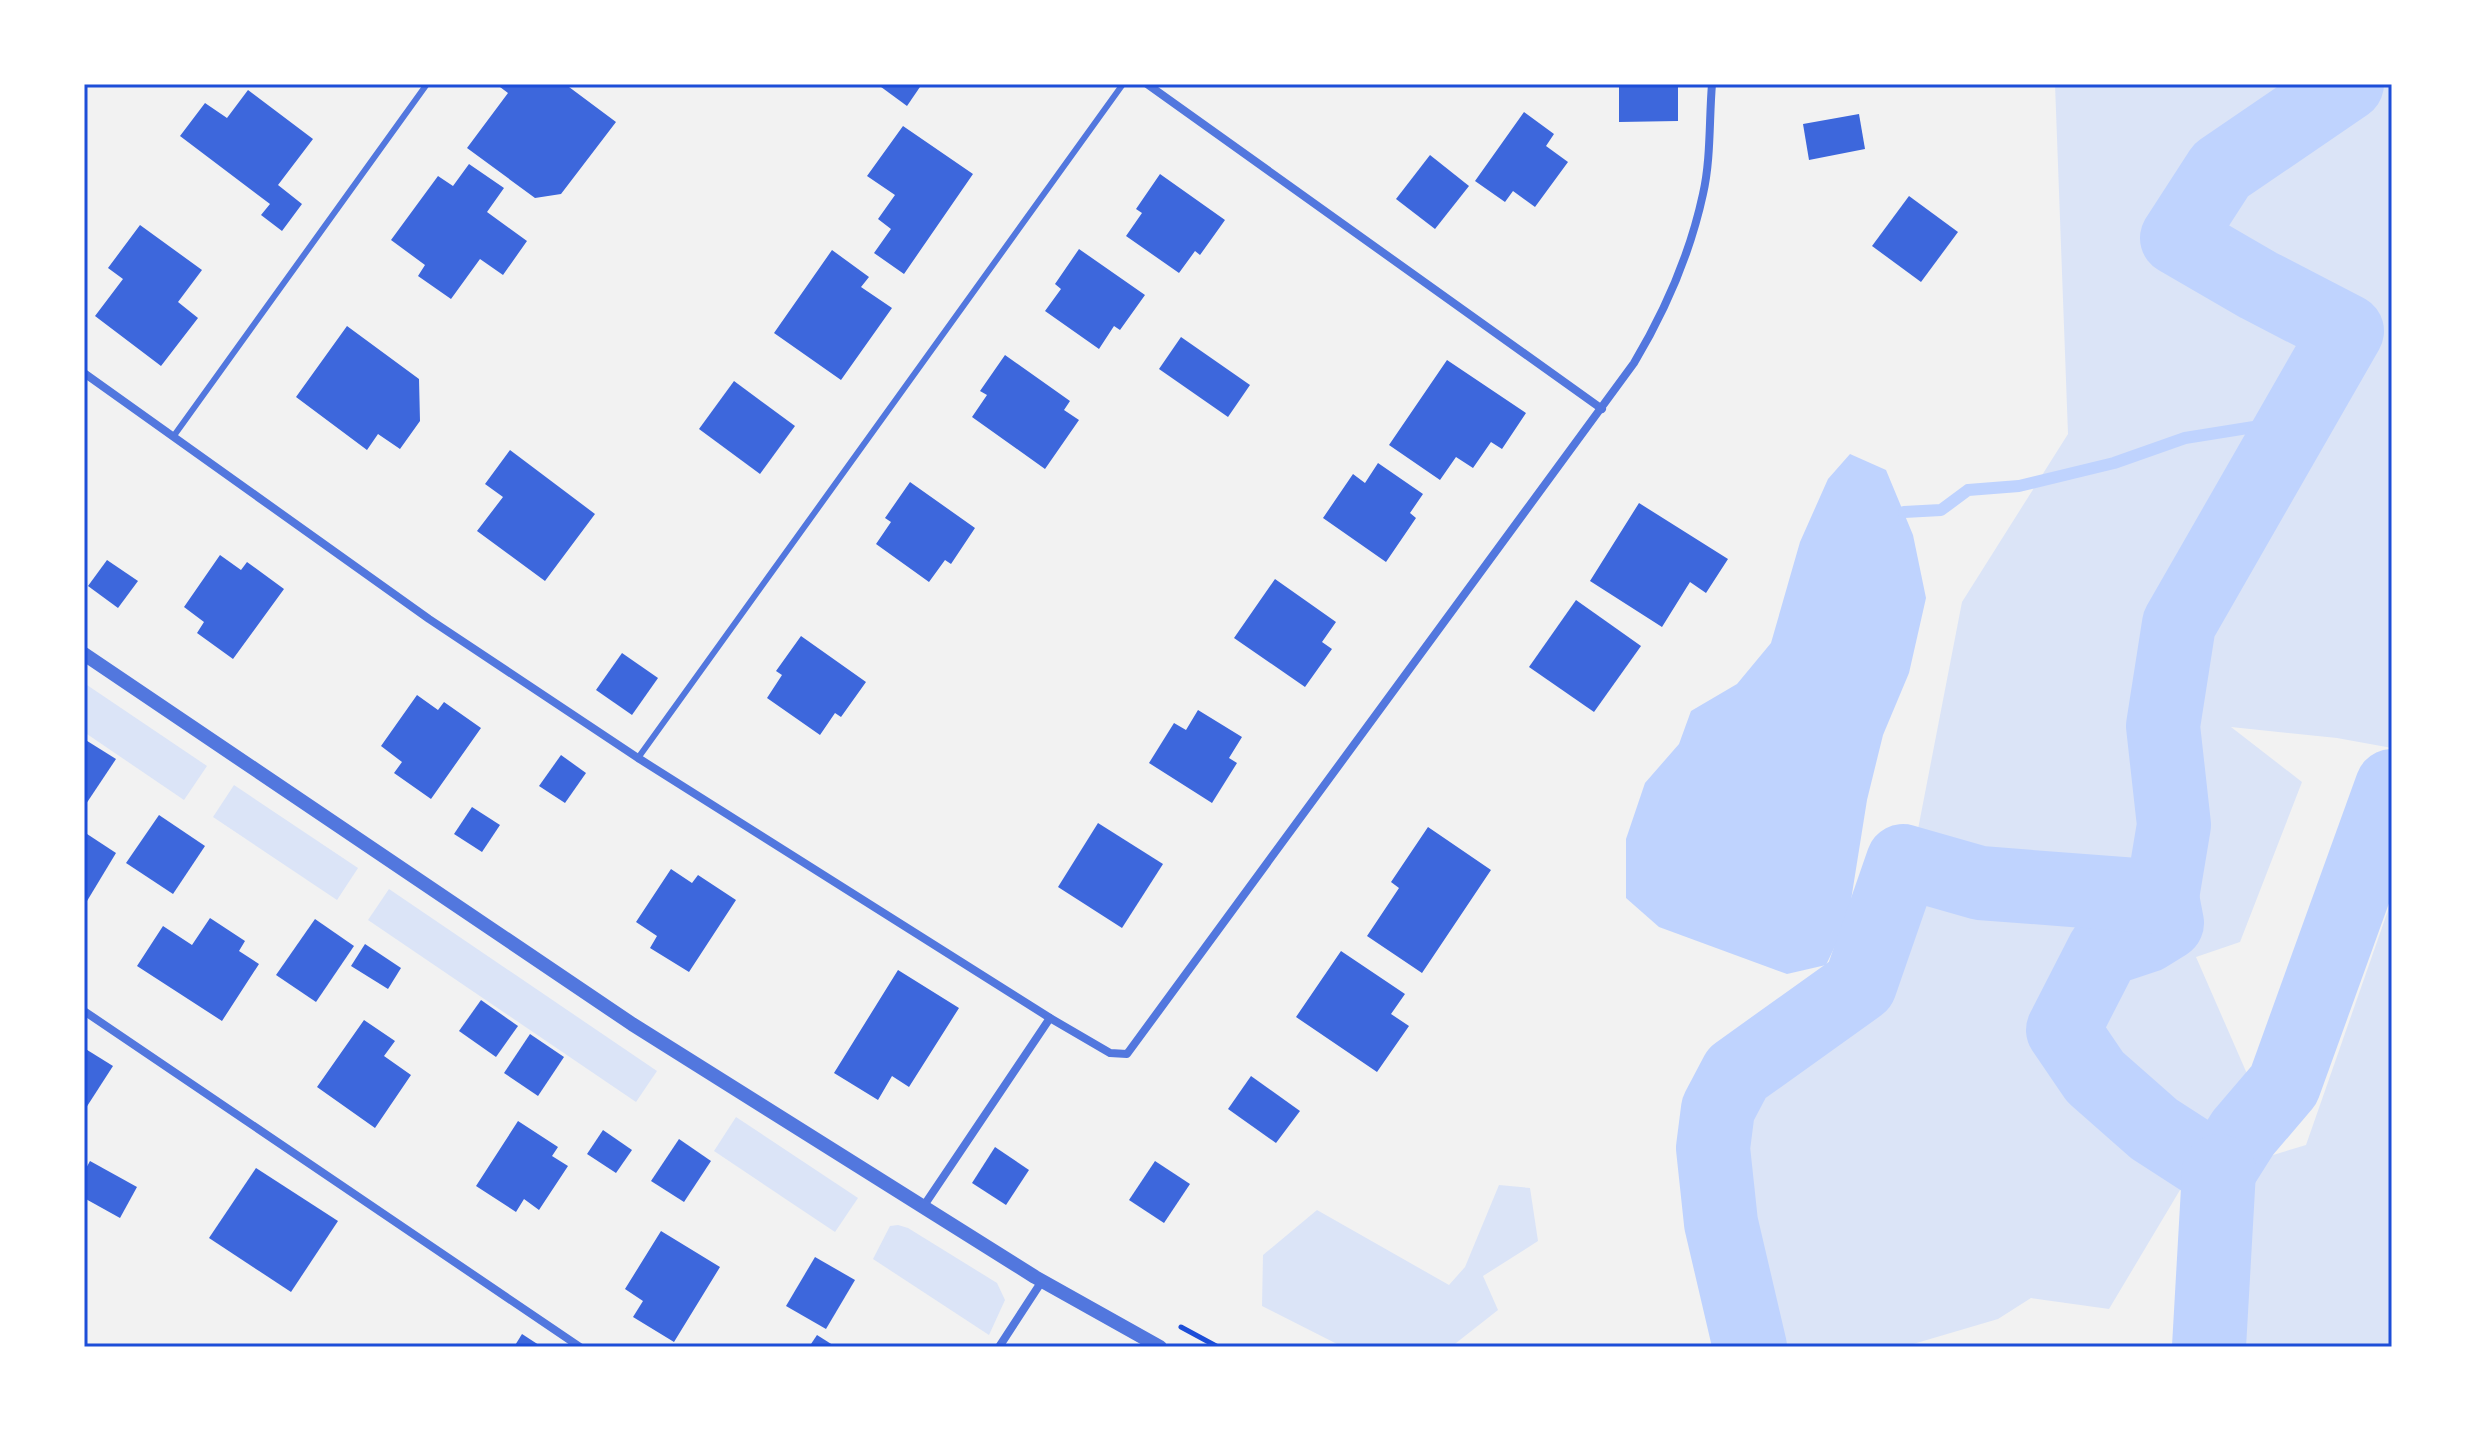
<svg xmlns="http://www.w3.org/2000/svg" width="2476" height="1431" font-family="'Roboto Condensed',sans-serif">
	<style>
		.green { fill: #dbe4f7 }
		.water { fill: #bfd3fe }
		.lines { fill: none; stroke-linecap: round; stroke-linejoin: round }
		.stream { stroke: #bfd3fe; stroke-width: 12 }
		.river { stroke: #bfd3fe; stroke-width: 74 }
		.building { fill: #3d67dc }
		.path { stroke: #1d4ed8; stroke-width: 5 }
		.service { stroke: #5277de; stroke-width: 6 }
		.minor { stroke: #5277de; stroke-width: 8 }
		.tertiary { stroke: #5277de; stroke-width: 14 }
		.neatline { fill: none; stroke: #1d4ed8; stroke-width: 3 }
	</style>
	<rect width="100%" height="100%" fill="#f2f2f2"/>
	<g class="green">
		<path d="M2055,84H2392V748L2337,738L2231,727L2302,782L2240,942L2196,957L2248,1076L2109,1309L2031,1298L1998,1319L1903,1347H1751L1732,1125L1741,1092L1872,992L1907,886L1962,602L2068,434Z"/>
		<path d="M84,683L207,766L184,800L84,732Z"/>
		<path d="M234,785L358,868L337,900L213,817Z"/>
		<path d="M389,889L657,1071L636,1102L368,920Z"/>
		<path d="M2392,899V1347H2198L2253,1161L2306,1145Z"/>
		<path d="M736,1117L858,1198L835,1232L714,1151Z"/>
		<path d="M1499,1185L1530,1188L1538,1241L1483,1276L1498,1310L1451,1347H1343L1262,1306L1263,1255L1317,1210L1449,1285L1465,1267Z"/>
		<path d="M898,1225L908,1228L997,1283L1005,1300L989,1335L873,1259L890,1226Z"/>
	</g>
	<path class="water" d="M1850,454L1886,470L1913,535L1926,598L1909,673L1883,735L1867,800L1848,919L1826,965L1787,974L1659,927L1626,898V839L1645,783L1679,744L1691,711L1737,684L1771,643L1800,542L1828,479Z"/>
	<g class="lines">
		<path class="stream" d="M1904,512L1941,510L1968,490L2019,486L2114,463L2185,438L2260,426L2303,405"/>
		<g class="river">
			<path d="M2162,897L2167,923L2146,936L2104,950L2063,1030L2095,1077L2154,1129L2219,1171L2243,1133L2284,1085L2392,786"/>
			<path d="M1750,1347L1721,1223L1713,1148L1718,1109L1737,1073L1860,985L1903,861L1980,883L2162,897L2174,825L2163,726L2179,624L2347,331L2258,285L2177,238L2221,170L2347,84"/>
			<path d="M2209,1347L2219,1171"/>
		</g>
	</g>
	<g class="building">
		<path d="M496,84H565L616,122L561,194L535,198L467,148L508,93Z"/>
		<path d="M877,84H922L907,106Z"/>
		<path d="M1619,84H1678V121L1619,122Z"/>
		<path d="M248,90L313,139L278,185L302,204L282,231L261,215L270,204L180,136L205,103L227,118Z"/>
		<path d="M1524,112L1554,134L1546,146L1568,162L1535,207L1513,191L1505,202L1475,181Z"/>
		<path d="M1859,114L1865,149L1809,160L1803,124Z"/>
		<path d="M903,126L973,174L904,274L874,253L891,229L878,219L895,195L867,176Z"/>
		<path d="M1430,155L1469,186L1435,229L1396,199Z"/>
		<path d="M469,164L504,188L487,212L527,241L503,275L480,259L451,299L418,276L425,265L391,240L438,176L453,186Z"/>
		<path d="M1160,174L1225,220L1200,255L1195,251L1179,273L1126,236L1142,213L1136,209Z"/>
		<path d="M1909,196L1958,232L1921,282L1872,246Z"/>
		<path d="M140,225L202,270L178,302L198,318L161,366L95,316L123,279L108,268Z"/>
		<path d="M1079,249L1145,295L1120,330L1114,326L1099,349L1045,311L1061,289L1055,284Z"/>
		<path d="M832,250L869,277L861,287L892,308L841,380L774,333Z"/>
		<path d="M347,326L419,379L420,421L400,449L378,434L367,450L296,397Z"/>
		<path d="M1181,337L1250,385L1228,417L1159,369Z"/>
		<path d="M1005,355L1070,401L1064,410L1079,420L1045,469L972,417L987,395L980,391Z"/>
		<path d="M1447,360L1526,413L1502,449L1491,442L1473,468L1456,457L1440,480L1389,445Z"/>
		<path d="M734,381L795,426L760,474L699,429Z"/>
		<path d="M510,450L595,514L545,581L477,531L503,497L485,484Z"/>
		<path d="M1378,463L1423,494L1410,513L1416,518L1386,562L1323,518L1353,474L1365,483Z"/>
		<path d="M910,482L975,528L951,564L945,560L929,582L876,544L891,522L885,518Z"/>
		<path d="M1639,503L1728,559L1706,593L1690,582L1662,627L1590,581Z"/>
		<path d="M220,555L241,570L247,562L284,589L233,659L197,633L204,622L184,607Z"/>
		<path d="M107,560L138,581L118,608L88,586Z"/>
		<path d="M1275,579L1336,622L1322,642L1332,649L1305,687L1234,638Z"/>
		<path d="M1576,600L1641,646L1594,712L1529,667Z"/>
		<path d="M801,636L866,682L841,717L835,713L820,735L767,698L782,675L776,671Z"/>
		<path d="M622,653L658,678L632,715L596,690Z"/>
		<path d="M417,695L438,710L444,702L481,728L431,799L394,773L402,762L381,746Z"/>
		<path d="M1198,710L1242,737L1229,758L1237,763L1212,803L1149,763L1174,723L1186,730Z"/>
		<path d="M84,739L116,759L84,807Z"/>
		<path d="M561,755L586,773L565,803L539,786Z"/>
		<path d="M472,807L500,825L482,852L454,834Z"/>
		<path d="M159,815L205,846L173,894L126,863Z"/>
		<path d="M1098,823L1163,864L1122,928L1058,887Z"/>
		<path d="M1428,827L1491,870L1422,973L1367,936L1399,888L1391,882Z"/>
		<path d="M84,832L116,853L84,906Z"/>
		<path d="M671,869L692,883L698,875L736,900L689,972L650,948L657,936L636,922Z"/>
		<path d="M210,918L245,941L239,951L259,964L222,1021L137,966L163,926L192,945Z"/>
		<path d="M315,919L354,946L316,1002L276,975Z"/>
		<path d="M365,944L401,968L388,989L351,966Z"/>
		<path d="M1341,951L1405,994L1391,1014L1409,1026L1377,1072L1296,1017Z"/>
		<path d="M898,970L959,1008L909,1087L892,1076L878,1100L834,1073Z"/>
		<path d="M481,1000L518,1026L496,1057L459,1031Z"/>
		<path d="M364,1020L395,1041L384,1056L411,1075L375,1128L317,1087Z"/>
		<path d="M530,1034L564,1057L538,1096L504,1073Z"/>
		<path d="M84,1048L113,1066L84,1111Z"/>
		<path d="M1251,1076L1300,1111L1276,1143L1228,1109Z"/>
		<path d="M518,1121L558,1147L552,1156L568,1166L539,1210L524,1199L516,1212L476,1186Z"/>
		<path d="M603,1130L632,1150L616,1173L587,1154Z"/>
		<path d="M679,1139L711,1161L684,1202L651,1181Z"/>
		<path d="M995,1147L1029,1170L1006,1205L972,1183Z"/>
		<path d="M90,1161L137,1187L120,1218L84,1198V1172Z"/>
		<path d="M1155,1161L1190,1184L1164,1223L1129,1200Z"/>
		<path d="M256,1168L338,1221L291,1292L209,1238Z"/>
		<path d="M661,1231L720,1267L674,1342L633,1317L643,1301L625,1289Z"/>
		<path d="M815,1257L855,1280L826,1329L786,1306Z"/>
		<path d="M522,1334L542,1347H514Z"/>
		<path d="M817,1335L836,1347H809Z"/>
	</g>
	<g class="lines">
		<path class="path" d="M1181,1327L1218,1347"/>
		<g class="service">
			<path d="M173,437L427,84"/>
			<path d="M638,758L1123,84"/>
		</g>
		<g class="minor">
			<path d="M1147,84L1602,409"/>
			<path d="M84,373L429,619L638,758L1050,1018L1110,1053L1127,1054L1634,363C1665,311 1690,254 1703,194C1711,159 1709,120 1712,84"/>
			<path d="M84,1011L580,1347"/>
			<path d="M923,1207L1050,1018"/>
			<path d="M999,1347L1042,1281"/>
		</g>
		<path class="tertiary" d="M84,654L632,1024L1035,1277L1160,1347"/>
	</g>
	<rect width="2476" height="1431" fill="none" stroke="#ffffff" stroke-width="172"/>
	<rect x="86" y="86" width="2304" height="1259" class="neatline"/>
</svg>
